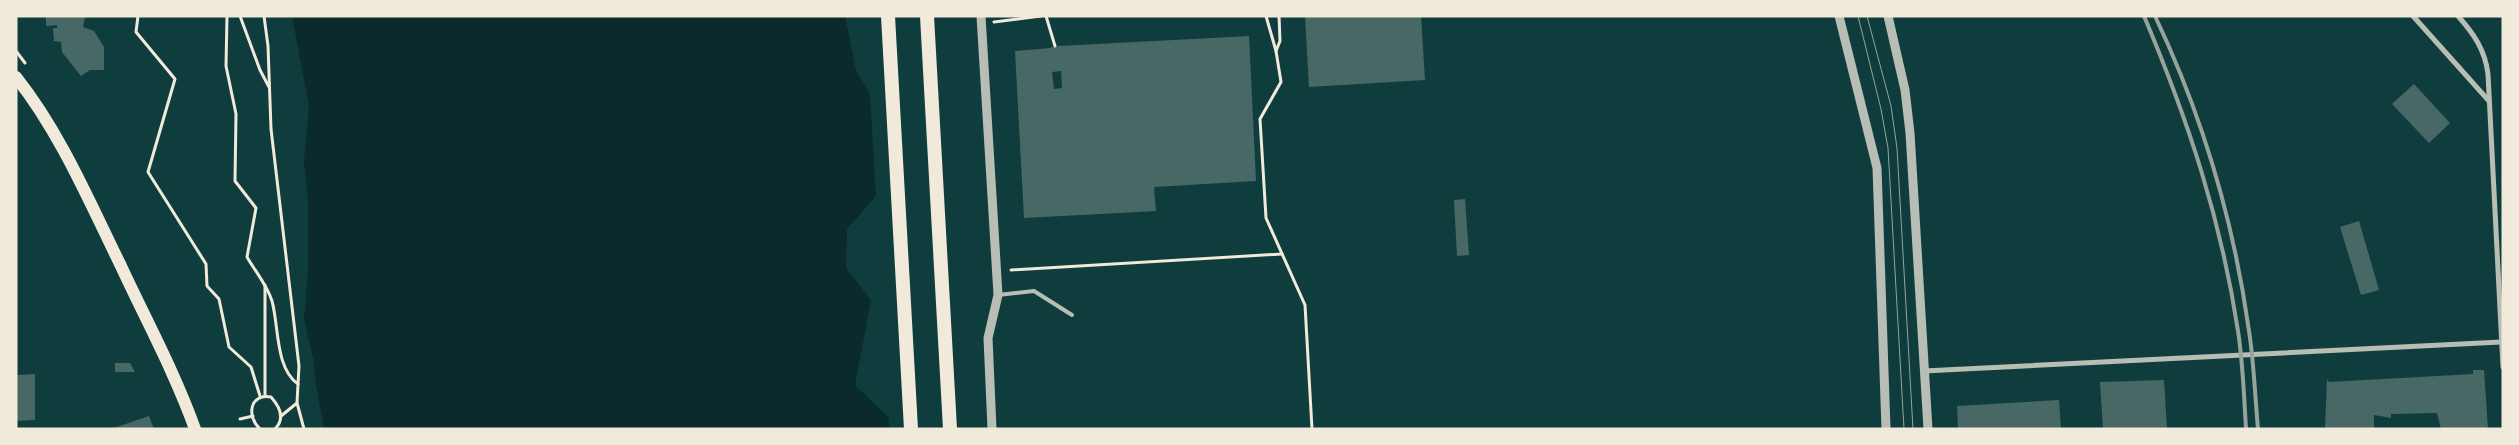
<svg xmlns="http://www.w3.org/2000/svg" width="2519" height="445" font-family="'IBM Plex Sans',sans-serif">
	<style>
		.water { fill: #0a2a2b }
		.building { fill: #486865; fill-rule: evenodd }
		.lines { fill: none; stroke-linecap: round; stroke-linejoin: round }
		.path { stroke: #f1e9da; stroke-width: 3 }
		.service { stroke: #b8beb3; stroke-width: 4 }
		.minor { stroke: #b8beb3; stroke-width: 5 }
		.tertiary { stroke: #b8beb3; stroke-width: 9 }
		.primary { stroke: #f1e9da; stroke-width: 12 }
		.trunk { stroke: #f1e9da; stroke-width: 14 }
		.tram { stroke: #97a49c; stroke-width: 1 }
		.rail { stroke: #97a49c; stroke-width: 4 }
	</style>
	<rect width="100%" height="100%" fill="#0f3d3e"/>
	<path class="water" d="M292,16H845L856,71L870,94L876,196L847,229L846,268L871,300L855,385L889,418V429H324L315,379L314,362L304,319L308,272V200L304,162L309,106Z"/>
	<g class="building">
		<path d="M46,16H85L83,27L94,31L104,47V70H90L81,76L62,52L61,42L54,41L53,28H57V25L46,26Z"/>
		<path d="M1305,16H1421L1425,80L1309,87Z"/>
		<path d="M1249,36L1256,181L1154,187L1156,211L1024,218L1015,51L1051,48V47L1059,46ZM1061,71L1062,88L1054,89L1052,72Z"/>
		<path d="M2414,84L2450,123L2429,143L2392,104Z"/>
		<path d="M1465,199L1469,255L1457,256L1454,200Z"/>
		<path d="M2359,221L2379,290L2361,295L2340,227Z"/>
		<path d="M115,363H130L135,372H115Z"/>
		<path d="M2473,370H2484L2488,429H2441L2437,413L2391,414V418L2374,415V429H2325L2327,379L2329,382L2473,374Z"/>
		<path d="M35,374V420L16,421V375Z"/>
		<path d="M2164,380L2167,429H2103L2100,382Z"/>
		<path d="M2059,400L2061,429H1958L1957,406Z"/>
		<path d="M149,416L154,429H114V428Z"/>
	</g>
	<g class="lines">
		<g class="path">
			<path d="M138,16L136,32L175,79L148,172L206,264L207,286L219,299L229,347L251,367L260,396"/>
			<path d="M227,16L226,66L236,114L235,181L256,208L247,257C255,271 267,285 272,301C279,326 275,368 298,384"/>
			<path d="M240,16L260,70L269,87"/>
			<path d="M264,16L268,46L271,129L299,366L297,403L304,429"/>
			<path d="M1046,16L1055,46"/>
			<path d="M1266,16L1276,51"/>
			<path d="M1279,16L1280,41L1276,51L1281,82L1260,119L1266,218L1305,305L1312,429"/>
			<path d="M994,22L1041,16"/>
			<path d="M16,51L25,63"/>
			<path d="M1011,270L1282,254"/>
			<path d="M265,285V396"/>
			<path d="M281,416L297,403"/>
			<path d="M240,419L253,416"/>
			<path d="M260,429C246,416 250,393 271,397C280,407 285,419 275,429"/>
		</g>
		<path class="service" d="M998,295L1034,291L1072,315"/>
		<g class="minor">
			<path d="M2413,16L2489,101"/>
			<path d="M2458,16C2474,34 2485,50 2488,74L2503,367"/>
			<path d="M1924,371L2501,342"/>
		</g>
		<g class="tertiary">
			<path d="M981,16L998,295L988,338L992,429"/>
			<path d="M1839,16L1877,168L1886,429"/>
			<path d="M1888,16L1905,90L1910,133L1928,429"/>
		</g>
		<path class="primary" d="M16,77C61,134 89,201 121,266C146,320 175,373 195,429"/>
		<g class="trunk">
			<path d="M888,16L911,429"/>
			<path d="M927,16L950,429"/>
		</g>
		<g class="tram">
			<path d="M1858,16L1881,109L1888,148L1904,429"/>
			<path d="M1867,16L1891,106L1897,148L1913,429"/>
		</g>
		<g class="rail">
			<path d="M2144,16C2188,120 2221,219 2238,331C2243,363 2244,396 2246,429"/>
			<path d="M2155,16C2202,115 2234,223 2249,331C2254,363 2255,396 2258,429"/>
		</g>
	</g>
	<rect width="2519" height="445" fill="none" stroke="#f1e9da" stroke-width="35"/>
</svg>
